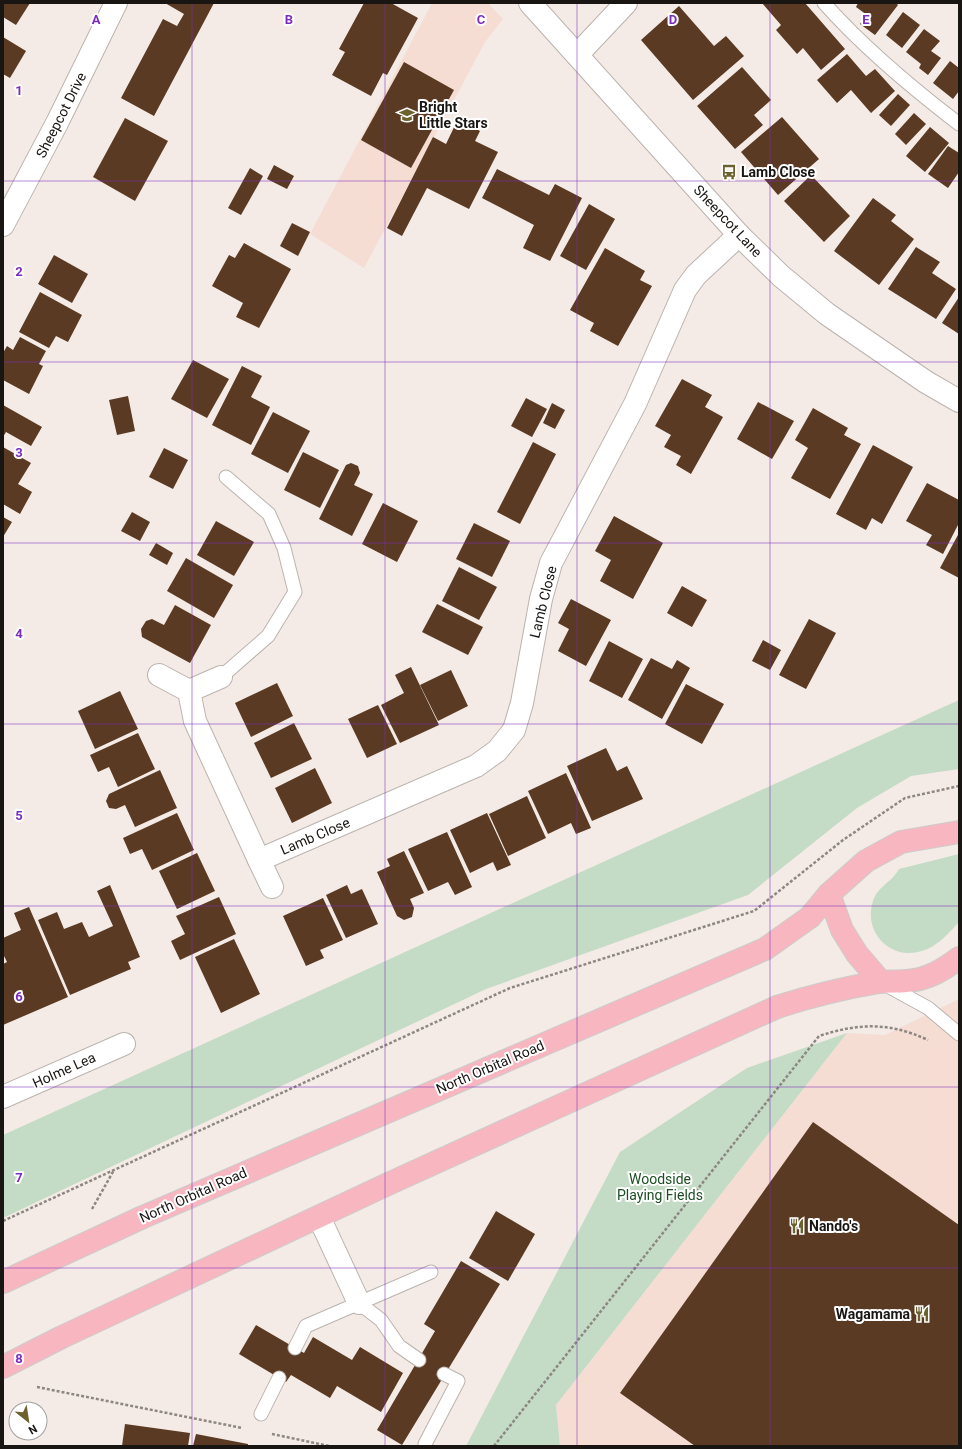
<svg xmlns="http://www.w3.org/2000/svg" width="962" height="1449" font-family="Roboto,sans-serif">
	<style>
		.commercial { fill: #f5ddd3 }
		.green { fill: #c4dbc5 }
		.building { fill: #5a3a23 }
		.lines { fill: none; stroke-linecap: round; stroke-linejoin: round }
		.service-casing { stroke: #bbb3ae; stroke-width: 15 }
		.minor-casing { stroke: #bbb3ae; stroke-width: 24 }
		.tertiary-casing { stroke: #bbb3ae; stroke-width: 24 }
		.trunk-casing { stroke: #cccccb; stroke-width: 24 }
		.path { stroke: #8d8783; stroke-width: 2.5; stroke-dasharray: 3 2; stroke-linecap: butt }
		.service { stroke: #fff; stroke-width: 13 }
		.minor { stroke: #fff; stroke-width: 22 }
		.tertiary { stroke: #fff; stroke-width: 22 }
		.trunk { stroke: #f8b7c0; stroke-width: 22 }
		.grid { fill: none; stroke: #7b2cbf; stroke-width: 1; stroke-opacity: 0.55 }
		.labels { text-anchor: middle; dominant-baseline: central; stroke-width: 4; stroke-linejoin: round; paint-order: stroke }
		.poi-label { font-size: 14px; font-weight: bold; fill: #181513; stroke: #fff; text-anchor: start }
		.street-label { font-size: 14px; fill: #181513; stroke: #fff }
		.park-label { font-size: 14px; fill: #1c4d23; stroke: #fff }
		.grid-label { font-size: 13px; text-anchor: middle; font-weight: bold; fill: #7b2cbf; stroke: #fff; stroke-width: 4; stroke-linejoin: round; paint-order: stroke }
	</style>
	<rect width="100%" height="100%" fill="#f4ebe6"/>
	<g class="commercial">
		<path d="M432,3H488L503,19L485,42L364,268L310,234Z"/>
		<path d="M959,999V1446H560L556,1405L847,1033L885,1035Z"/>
	</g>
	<g class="green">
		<path d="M959,700V769L911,776L857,808L748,895L486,989L3,1218V1135Z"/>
		<path d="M959,854V922C948,934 935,949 918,952C888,959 863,930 873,901C878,886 892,882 899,869Z"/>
		<path d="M847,1033L556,1405L560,1446H466L620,1152L747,1068Z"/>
	</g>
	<g class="building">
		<path d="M3,3H30L16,25L3,17Z"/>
		<path d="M165,3H214L154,116L121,98L163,19L177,26L184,14Z"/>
		<path d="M364,3H391L418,18L387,75L383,73L371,96L332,75L345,52L339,49Z"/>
		<path d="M762,3H805L845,49L821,70L803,48L797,54L776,30L781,25Z"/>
		<path d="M858,3H896L898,5L875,35L860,24L867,15L856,7Z"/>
		<path d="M679,6L714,46L726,36L744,56L693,100L641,40Z"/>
		<path d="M903,12L920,25L902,48L886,35Z"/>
		<path d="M924,29L940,41L931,51L941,58L928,75L919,68L921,64L906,52Z"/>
		<path d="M3,37L26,51L10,78L3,74Z"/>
		<path d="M847,54L866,76L875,69L895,91L871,113L851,90L837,103L817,80Z"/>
		<path d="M950,61L959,68V91L953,99L933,83Z"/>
		<path d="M404,62L454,90L411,168L361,140Z"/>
		<path d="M742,67L771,100L754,115L763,125L735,149L697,106Z"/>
		<path d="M898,94L910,105L891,126L879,115Z"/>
		<path d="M914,113L926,124L906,145L895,134Z"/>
		<path d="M782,117L819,159L778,195L741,152Z"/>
		<path d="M125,118L168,141L135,201L93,177Z"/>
		<path d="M458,119L480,131L475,141L498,152L469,209L427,188L402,236L387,228L433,137L446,144Z"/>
		<path d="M930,127L949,143L925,172L906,156Z"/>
		<path d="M948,146L959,153V172L948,188L928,174Z"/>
		<path d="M274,165L294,176L287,189L267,179Z"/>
		<path d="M250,168L263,176L241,215L228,208Z"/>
		<path d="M497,169L549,195L555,184L582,198L550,261L523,248L534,225L482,198Z"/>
		<path d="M811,175L850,216L824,242L784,201Z"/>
		<path d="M873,198L896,215L891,221L914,239L879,285L834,251Z"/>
		<path d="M589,204L615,219L586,270L560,256Z"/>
		<path d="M292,223L310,232L298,256L280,246Z"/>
		<path d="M244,243L291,269L259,328L236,317L243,303L212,286L229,255L235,258Z"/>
		<path d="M916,247L940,262L932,273L956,289L936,319L888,289Z"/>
		<path d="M605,248L645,271L640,280L652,286L618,346L590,331L594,323L570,310Z"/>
		<path d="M54,255L88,274L72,303L38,284Z"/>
		<path d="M40,292L82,315L68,342L56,336L49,348L19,332Z"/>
		<path d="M959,297V334L942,323Z"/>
		<path d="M20,337L46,351L39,364L43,366L29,394L3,380V353L7,346L13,350Z"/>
		<path d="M193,360L229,379L207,418L171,399Z"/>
		<path d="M242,366L262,376L251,397L270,407L251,445L212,425Z"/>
		<path d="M682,379L712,395L705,407L723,417L691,474L676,465L681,456L664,447L671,435L655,426Z"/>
		<path d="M128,396L135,431L117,435L109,400Z"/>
		<path d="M526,398L547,409L532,437L511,426Z"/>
		<path d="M758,402L794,421L772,459L737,439Z"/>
		<path d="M552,403L565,410L555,429L543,423Z"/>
		<path d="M3,405L42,427L31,446L6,432L3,437Z"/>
		<path d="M813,408L848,428L844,435L861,444L830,499L791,478L808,448L795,440Z"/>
		<path d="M273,412L310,431L288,473L251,454Z"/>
		<path d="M533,442L556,454L520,524L497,512Z"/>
		<path d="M873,445L913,467L882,524L872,518L866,530L836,514Z"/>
		<path d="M3,447L31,463L18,484L32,492L20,514L3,504Z"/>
		<path d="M164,448L188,460L173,489L149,477Z"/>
		<path d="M303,452L339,470L320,508L284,490Z"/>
		<path d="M351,463L358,466L360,473L354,485L373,494L352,536L319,519L346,465Z"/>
		<path d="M927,483L959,500V523L943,554L926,545L932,535L906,521Z"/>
		<path d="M383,503L418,521L397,562L362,544Z"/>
		<path d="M132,512L150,522L140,541L121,531Z"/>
		<path d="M614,516L663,543L633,599L600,581L611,560L595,551Z"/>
		<path d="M3,517L12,522L3,537Z"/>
		<path d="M216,521L254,542L234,576L197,555Z"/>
		<path d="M474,523L510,541L492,577L456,559Z"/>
		<path d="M959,533V578L940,568Z"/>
		<path d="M156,543L173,553L167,565L149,555Z"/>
		<path d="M186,558L233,585L214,618L167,591Z"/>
		<path d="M459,567L497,587L479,620L442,601Z"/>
		<path d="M682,586L707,600L692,627L667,613Z"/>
		<path d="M571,599L611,620L586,666L558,651L569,629L558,623Z"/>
		<path d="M437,604L483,627L468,655L422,632Z"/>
		<path d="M175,605L211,625L190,663L142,637L141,629L146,621L152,619L164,625Z"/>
		<path d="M809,619L836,633L806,689L779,675Z"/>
		<path d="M763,640L781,650L770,670L752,661Z"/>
		<path d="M609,641L643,659L622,698L589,681Z"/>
		<path d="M651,658L672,669L677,660L690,668L662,719L628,700Z"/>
		<path d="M411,667L439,725L400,743L381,705L404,693L395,675Z"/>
		<path d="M451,670L468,706L438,721L420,685Z"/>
		<path d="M277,683L293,716L251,737L235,703Z"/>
		<path d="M686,684L724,704L702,744L665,724Z"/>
		<path d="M120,691L138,729L95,749L78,711Z"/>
		<path d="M378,705L397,744L367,758L348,719Z"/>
		<path d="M294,723L312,759L271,778L254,743Z"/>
		<path d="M138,733L155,769L118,787L109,767L98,772L90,755Z"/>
		<path d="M606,748L617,771L627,766L643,799L592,821L567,766Z"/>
		<path d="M315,768L332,803L292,823L275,788Z"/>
		<path d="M160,770L177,808L135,827L125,805L116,809L109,808L106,801L109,794Z"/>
		<path d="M566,773L591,828L576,834L571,823L548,834L528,791Z"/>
		<path d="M527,796L546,838L508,856L489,814Z"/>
		<path d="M177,813L194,850L152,870L142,849L130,854L123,838Z"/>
		<path d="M487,813L511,865L497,871L493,862L470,873L450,830Z"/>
		<path d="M447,832L472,887L455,895L448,882L428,891L408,849Z"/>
		<path d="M404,851L424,893L410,899L414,908L412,917L404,920L397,916L377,872L390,866L387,859Z"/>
		<path d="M197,853L215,891L177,909L159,871Z"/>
		<path d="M110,885L140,957L128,962L131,969L70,995L38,920L57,912L64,929L82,922L89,937L113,926L97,891Z"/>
		<path d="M347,885L351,894L362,889L378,924L346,938L326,895Z"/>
		<path d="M219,897L236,934L180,960L171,941L185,934L176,916Z"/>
		<path d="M323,898L343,940L320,950L324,958L306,966L283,916Z"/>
		<path d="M29,907L68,997L3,1025V964L7,962L3,954V938L21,930L14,913Z"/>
		<path d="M234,939L260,994L221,1013L195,957Z"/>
		<path d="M813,1122L959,1225V1446H695L620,1393Z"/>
		<path d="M496,1211L535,1234L508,1281L469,1258Z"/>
		<path d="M461,1261L500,1284L402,1445L377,1430L435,1331L424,1324Z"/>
		<path d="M256,1325L304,1353L313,1337L352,1360L360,1347L403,1373L381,1412L337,1386L330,1398L291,1375L286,1382L239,1354Z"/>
		<path d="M125,1424L190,1433L188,1446H122Z"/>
		<path d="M196,1434L248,1444V1446H193Z"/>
	</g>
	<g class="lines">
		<g class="service-casing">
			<g id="service">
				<path d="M824,3C864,48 912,88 959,124"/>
				<path d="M221,677L268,636L295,592L284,548L269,514L226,477"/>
				<path d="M886,985L928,1008L959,1034"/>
				<path d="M359,1303L381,1320L399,1346L419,1360"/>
				<path d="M295,1348L306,1326L431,1272"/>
				<path d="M261,1414L279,1378"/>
				<path d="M425,1444L458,1381L444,1374"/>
			</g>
		</g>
		<g class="minor-casing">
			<g id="minor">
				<path d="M577,55L626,3"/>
				<path d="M3,225L57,123L116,3"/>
				<path d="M159,675L189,691"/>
				<path d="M221,677L189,691L195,721L259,860L476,766L497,751L514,730L522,703L541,599L551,563L635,404L685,290L696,275L739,235"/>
				<path d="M259,860L272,887"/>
				<path d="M3,1097L124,1044"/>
				<path d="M319,1217L359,1303"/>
			</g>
		</g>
		<g class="tertiary-casing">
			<path id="tertiary" d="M530,3L739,235L781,276L827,314L926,382L959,401"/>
		</g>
		<g class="trunk-casing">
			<g id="trunk">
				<path d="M829,894L842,930L857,954L881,982"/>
				<path d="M3,1282L143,1217L765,949L810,917L829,894L866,861L901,842L959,832"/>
				<path d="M3,1367L62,1337L388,1184L777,1007C811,996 844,988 879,982C888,981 897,982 906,981C927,980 943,970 959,958"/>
			</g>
		</g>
		<g class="path">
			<path d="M92,1209L114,1170"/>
			<path d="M3,1221L510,988L754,911L843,840L905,798L959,786"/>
			<path d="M37,1387L242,1428"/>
			<path d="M272,1434L329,1446"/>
			<path d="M494,1446L819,1036C859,1023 889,1022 928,1040"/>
		</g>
		<use href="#service" class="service"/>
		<use href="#minor" class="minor"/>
		<use href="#tertiary" class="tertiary"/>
		<use href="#trunk" class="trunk"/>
	</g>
	<path class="grid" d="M192,3V1446M385,3V1446M577,3V1446M770,3V1446M3,181H959M3,362H959M3,543H959M3,724H959M3,906H959M3,1087H959M3,1268H959"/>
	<defs>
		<g id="school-bare" transform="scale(1.2)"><path d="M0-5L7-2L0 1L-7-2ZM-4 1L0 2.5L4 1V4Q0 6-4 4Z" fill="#6d612e" stroke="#fff" stroke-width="2.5" paint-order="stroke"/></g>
		<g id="bus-bare" transform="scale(1.2)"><path d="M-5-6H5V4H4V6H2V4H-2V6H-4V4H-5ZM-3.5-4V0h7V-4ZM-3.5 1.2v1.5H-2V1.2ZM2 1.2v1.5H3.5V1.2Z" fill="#6d612e" stroke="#fff" stroke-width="2.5" paint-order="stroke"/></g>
		<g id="restaurant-bare" transform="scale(1.2)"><path d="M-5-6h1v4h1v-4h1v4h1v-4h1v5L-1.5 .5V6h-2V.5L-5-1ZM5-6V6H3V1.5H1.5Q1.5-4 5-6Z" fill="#6d612e" stroke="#fff" stroke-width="2.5" paint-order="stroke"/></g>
	</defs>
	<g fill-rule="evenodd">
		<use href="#school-bare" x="407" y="115"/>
		<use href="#bus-bare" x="729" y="172"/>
		<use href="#restaurant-bare" x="797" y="1226"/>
		<use href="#restaurant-bare" x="922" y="1314"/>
	</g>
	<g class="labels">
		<g class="poi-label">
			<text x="419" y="107">Bright<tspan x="419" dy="16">Little Stars</tspan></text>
			<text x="741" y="172">Lamb Close</text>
			<text x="809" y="1226">Nando's</text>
			<text x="910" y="1314" text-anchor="end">Wagamama</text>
		</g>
		<g class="street-label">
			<text transform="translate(61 115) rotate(-63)">Sheepcot Drive</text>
			<text transform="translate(728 221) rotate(47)">Sheepcot Lane</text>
			<text transform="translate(543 602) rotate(-76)">Lamb Close</text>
			<text transform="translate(315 836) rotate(-23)">Lamb Close</text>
			<text transform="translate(490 1067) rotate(-23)">North Orbital Road</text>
			<text transform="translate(64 1070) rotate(-24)">Holme Lea</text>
			<text transform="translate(193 1195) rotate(-24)">North Orbital Road</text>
		</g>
		<g class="park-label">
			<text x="660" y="1179">Woodside<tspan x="660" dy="16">Playing Fields</tspan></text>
		</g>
	</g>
	<g class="grid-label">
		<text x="96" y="24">A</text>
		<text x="289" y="24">B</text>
		<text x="481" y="24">C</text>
		<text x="673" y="24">D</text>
		<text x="866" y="24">E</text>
		<text x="19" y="95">1</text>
		<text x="19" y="276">2</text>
		<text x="19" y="457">3</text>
		<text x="19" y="638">4</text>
		<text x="19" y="820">5</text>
		<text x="19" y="1001">6</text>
		<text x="19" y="1182">7</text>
		<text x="19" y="1363">8</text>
	</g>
	<rect width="962" height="1449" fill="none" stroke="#181513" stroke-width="8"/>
	<g transform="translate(28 1421) rotate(150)"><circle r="19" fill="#ffffff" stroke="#a3a1a1"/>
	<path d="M0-3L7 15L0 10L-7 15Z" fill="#6d612e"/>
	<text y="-6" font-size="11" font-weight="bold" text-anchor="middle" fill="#181513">N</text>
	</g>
</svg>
